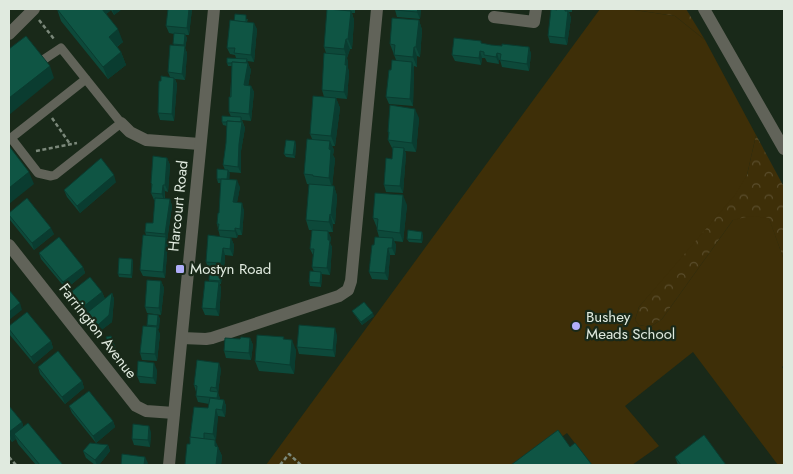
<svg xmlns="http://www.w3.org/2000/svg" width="793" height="474" font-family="Jost,sans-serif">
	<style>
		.forest { fill: url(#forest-crowns) }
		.park { fill: #3e2f08 }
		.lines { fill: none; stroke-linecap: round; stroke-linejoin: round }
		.path { stroke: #7b887a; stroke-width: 2.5; stroke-dasharray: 4 2.5; stroke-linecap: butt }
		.service { stroke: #616359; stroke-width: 9 }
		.minor { stroke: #616359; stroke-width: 12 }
		.tertiary { stroke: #616359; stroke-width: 12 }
		.wall { fill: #0d493a }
		.shaded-wall { fill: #0a3c30 }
		.building { fill: #0f5544; stroke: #0a3c30 }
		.poi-dot { fill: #b0aefa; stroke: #192919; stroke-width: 2 }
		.labels { text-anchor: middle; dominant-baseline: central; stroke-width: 4.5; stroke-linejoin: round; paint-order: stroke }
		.street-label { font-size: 15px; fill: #e0eadf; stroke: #192919 }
		.poi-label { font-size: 15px; fill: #e0eadf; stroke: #192919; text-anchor: start }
	</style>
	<defs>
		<pattern id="forest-crowns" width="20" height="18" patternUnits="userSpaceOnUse" patternTransform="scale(1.25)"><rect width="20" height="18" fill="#3e2f08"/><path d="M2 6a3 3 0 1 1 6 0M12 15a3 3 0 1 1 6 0" fill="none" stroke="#5a4d2c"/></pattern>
	</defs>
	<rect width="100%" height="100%" fill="#192919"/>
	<g class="forest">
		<path d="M628,9H686L705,40L675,16Z"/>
		<path d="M756,135L784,187V260L769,219L733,220L662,319L650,327L639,325L635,320L639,307L747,175Z"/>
	</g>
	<path class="park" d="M600,9H628L675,16L705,40L756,135L747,175L735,195L639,307L635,320L639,325L650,327L662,319L733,220L751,216L769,218L784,260V365L782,367L784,370V465H778L693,352L625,406L659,446L632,465H592L567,433L523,465H266Z"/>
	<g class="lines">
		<g class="path">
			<path d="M39,20L54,39"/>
			<path d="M52,118L70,144"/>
			<path d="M36,151L77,143"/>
			<path d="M9,457L16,465"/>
			<path d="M280,465L289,454L301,465"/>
		</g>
		<path class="service" d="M43,60L61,48L121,123L55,175L51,176L38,173L11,138L86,79"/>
		<g class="minor">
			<path d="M494,17L534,22L536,9"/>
			<path d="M9,34L34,9"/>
			<path d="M121,123L130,132L146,140L200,144"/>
			<path d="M9,245L136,406L146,411L174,413"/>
			<path d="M182,338L206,339L212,338L339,296L348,290L351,281L377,9"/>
		</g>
		<g class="tertiary">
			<path d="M704,9L784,149"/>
			<path d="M169,465L214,9"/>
		</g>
	</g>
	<g class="wall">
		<path d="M57,9H122L114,15L111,10L106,14L123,42L117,47L121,52L126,65L108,79L61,21Z"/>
		<path d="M192,9L189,35H185L187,38L185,48L187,53L185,80L175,79L177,84L174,121L160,120L158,113L161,81L170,77L168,72L174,45V34L169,33L166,26Z"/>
		<path d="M243,9H259V10Z"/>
		<path d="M339,9H355V13H352L354,20L352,49H350L347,58L348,62V68L349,72L347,99L336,98L340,108L335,146H332L334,150L333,155L335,159L332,186H334L337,196L335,224H333V232H328L331,238L330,243L332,247L330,275L321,274L322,276L321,287L310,286L309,282L314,272L312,267L313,255L310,249L312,230H309L306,220L316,185L307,184L304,174L312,139L310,134L324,97L322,90L326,53L324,47L340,10Z"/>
		<path d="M421,9L420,19L397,17L395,10Z"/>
		<path d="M557,9H572V12H569L571,18L567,45L550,43L548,36Z"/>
		<path d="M248,19L247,22L257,29L254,62L247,61L251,70L248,86H251L254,92L251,121L242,120L245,128L241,151V173L229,172V180L240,187L237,202L244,210L242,235H238L237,238L223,237L231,238L234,245L233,256L225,255L224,270L219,269L221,270L222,273L221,284H220L221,289L219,316L205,315L202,308L209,281L210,269L208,268L206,262L220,237L217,224L219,213L221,183H218L217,179L225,170L223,165L226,143L227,126L223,125L222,122L231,117L229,112L232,66H228L227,63L236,58L235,55L230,54L227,48L234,21Z"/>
		<path d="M419,20L422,30L420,57L417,56V67L414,66V68L413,106L389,104L386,97L391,70L396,60L390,44Z"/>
		<path d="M482,44L502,46L529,47L531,54L529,71L502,67L500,60H499V64L487,62L485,58H482L481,65L455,61L452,55Z"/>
		<path d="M419,118L416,152L405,151L406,154L403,193L386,192L384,185L392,159L393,150L388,140L389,135L388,132Z"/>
		<path d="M296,144L295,158L286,157L284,154Z"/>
		<path d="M167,158L170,165L168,192L165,191V199H170L172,206L167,241L168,243L165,278L143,276L140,270L146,235L145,232L153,223L155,200H154L151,193L152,187L151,183Z"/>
		<path d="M116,182L80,213L67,197L64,190Z"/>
		<path d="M407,205L403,242L394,241L396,245L395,255H390L388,280L372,279L369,272L374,245L379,237L377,230V228L373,218Z"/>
		<path d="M9,213L54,234L34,250L10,220L9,216Z"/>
		<path d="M423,235L422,243L409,242L407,239Z"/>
		<path d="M39,253L83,267L85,273L66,289L41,259Z"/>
		<path d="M132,259L133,262L132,278L119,277L118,274Z"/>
		<path d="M161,281L164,288L161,315L147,313L145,307Z"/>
		<path d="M71,292H102L105,299L112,293L114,299L112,322L100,331L90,319L88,312L86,314L73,298Z"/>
		<path d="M352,311L374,316L362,325L354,314Z"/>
		<path d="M158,315L160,319L158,330L160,334L157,361L142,360L140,353L147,325Z"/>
		<path d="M9,326L51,341L53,348L34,364L9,334Z"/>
		<path d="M337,335L335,357L299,354L297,347Z"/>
		<path d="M111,336L116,349L111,351L106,337Z"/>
		<path d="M284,337V339L296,350L294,374L259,371L255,361Z"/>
		<path d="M250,338L253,345L251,360L226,358L224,351L240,339Z"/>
		<path d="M38,367L82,381L84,388L65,404L40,374Z"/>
		<path d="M221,369L218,393L220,399L224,400L226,406L225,417L218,416L215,441L222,456L221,465H185L190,444L208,408L209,404L198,402L196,396V392L194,385Z"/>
		<path d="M157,370L156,384L140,383L137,376Z"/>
		<path d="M9,406L22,422L23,426L63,465H36L18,444L16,439L12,442L9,438Z"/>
		<path d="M69,406L113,421L115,427L96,443L72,413Z"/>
		<path d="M151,432L150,447L134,445L132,439Z"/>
		<path d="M108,445L110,451L99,465H95L86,458L83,451Z"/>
		<path d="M675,457L726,465H678Z"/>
	</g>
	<g class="shaded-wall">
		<path d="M100,9H110L111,10L103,17Z"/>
		<path d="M112,9H122L114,15Z"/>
		<path d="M189,9H192L189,35L187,28Z"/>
		<path d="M418,9H421L420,19L417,12Z"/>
		<path d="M351,11L354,20L352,49L348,39Z"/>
		<path d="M568,11L571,18L567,45L565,38Z"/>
		<path d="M419,20L422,30L420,57L416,47Z"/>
		<path d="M254,23L257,29L254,62L251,55Z"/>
		<path d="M118,29L123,42L113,49L109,37Z"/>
		<path d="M185,34L187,38L185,48L187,53L185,80L182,74Z"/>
		<path d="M346,39L350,49L347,58L348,62V68L349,72L347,99L344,92L346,55L344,49Z"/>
		<path d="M414,47L417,56V67L413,57Z"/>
		<path d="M529,47L531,54L529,71L527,64Z"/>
		<path d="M480,51L482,58L481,65L479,58Z"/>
		<path d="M121,52L126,65L108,79L103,67Z"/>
		<path d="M497,53L499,60V64L496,57Z"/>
		<path d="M247,59L248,63L247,68L248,63L251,70L247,92L244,85Z"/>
		<path d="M412,62L414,68L413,106L410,99Z"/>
		<path d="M50,66L54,78L9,115V98Z"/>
		<path d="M174,78L177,84L174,121L172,114Z"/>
		<path d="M251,86L254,92L251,121L249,114Z"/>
		<path d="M336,98L340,108L335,146L331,136Z"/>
		<path d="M415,109L419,118L416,152L412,143Z"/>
		<path d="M241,117L242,123V122L245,128L241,151V173L238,167L239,144Z"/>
		<path d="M295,141L296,144L295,158L293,155Z"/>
		<path d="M330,141L334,150L333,155L335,159L332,188L329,178Z"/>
		<path d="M404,148L406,154L403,193L400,186Z"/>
		<path d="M167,158L170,165L168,192L165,185Z"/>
		<path d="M228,170L230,173L229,184L227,180Z"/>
		<path d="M29,172L34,184L9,204V188Z"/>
		<path d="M114,175L116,182L80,213L77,206Z"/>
		<path d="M237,180L240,187L236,209L233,202Z"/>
		<path d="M163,185L165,191L164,201L162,194Z"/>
		<path d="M334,186L337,196L335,224L331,215Z"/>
		<path d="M403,195L407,205L403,242L400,233Z"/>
		<path d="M170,199L172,206L167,241L165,234Z"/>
		<path d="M242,203L244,210L242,235L240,229Z"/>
		<path d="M330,214L333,224V232L329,222Z"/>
		<path d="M51,228L54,234L34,250L32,243Z"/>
		<path d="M235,228L238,235L237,238L235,231Z"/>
		<path d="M328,231L331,238L330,243L332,247L330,275L327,268Z"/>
		<path d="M422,232L423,235L422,243L421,240Z"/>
		<path d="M166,237L168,243L165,278L163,272Z"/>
		<path d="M231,238L234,245L233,256L230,249Z"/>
		<path d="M393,238L396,245L395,255L392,248Z"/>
		<path d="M223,248L225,255L224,270L221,263Z"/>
		<path d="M388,248L390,255L388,280L385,273Z"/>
		<path d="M132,259L133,262L132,278L131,275Z"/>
		<path d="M83,267L85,273L66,289L63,282Z"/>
		<path d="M221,270L222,273L221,284L220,281Z"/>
		<path d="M321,272L322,276L321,287L320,283Z"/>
		<path d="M161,281L164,288L161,315L159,308Z"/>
		<path d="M219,282L221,289L219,316L216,309Z"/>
		<path d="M102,292L105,299L86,314L83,307Z"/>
		<path d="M112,293L114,299L112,322L100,331L98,325Z"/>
		<path d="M20,303L22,310L9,320V312Z"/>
		<path d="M373,313L374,316L362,325L361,322Z"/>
		<path d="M158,315L160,319L159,330L157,326Z"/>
		<path d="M157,327L160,334L157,361L155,354Z"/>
		<path d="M335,328L337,335L335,357L333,350Z"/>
		<path d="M250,338L253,345L251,360L249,353Z"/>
		<path d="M292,340L296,350L294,374L290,365Z"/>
		<path d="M51,341L53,348L34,364L31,357Z"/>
		<path d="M154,363L157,370L156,384L153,378Z"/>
		<path d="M219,363L221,369L218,393L220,398V405L217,398L218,393L216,388Z"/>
		<path d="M82,381L84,388L65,404L62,397Z"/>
		<path d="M224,400L226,406L225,417L222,410Z"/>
		<path d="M216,409L218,416L216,441L213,434Z"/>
		<path d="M113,421L115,427L96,443L93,436Z"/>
		<path d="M22,422L25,432L14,434L16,439L12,442L9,432Z"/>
		<path d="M149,426L151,432L150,447L148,440Z"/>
		<path d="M215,440L222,456L221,465H216L215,446Z"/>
		<path d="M108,445L110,451L99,465H97L95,460Z"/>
		<path d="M145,457L148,463L147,465H144Z"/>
	</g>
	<g class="building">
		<path d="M57,9H102L118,29L109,37L121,52L103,67Z"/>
		<path d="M168,9H189L187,28L166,26Z"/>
		<path d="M327,9L351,11L348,39H346L344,49L324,47Z"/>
		<path d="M395,9H418L417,12L395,10Z"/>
		<path d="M551,9L557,10V9H565V11H568L565,38L548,36Z"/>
		<path d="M235,14L246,15V22L234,21Z"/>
		<path d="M392,18L419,20L416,47H414L413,57L394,55L395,45L390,44Z"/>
		<path d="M230,20L254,23L251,55L234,53L235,48H227Z"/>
		<path d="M174,33L185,34L184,45L173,44Z"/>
		<path d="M26,36L50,66L9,98V49Z"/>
		<path d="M454,38L481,41V43L491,45L502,46V44L529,47L527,64L500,60L501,54L497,53L496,57L484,55V52L480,51L479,58L452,55Z"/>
		<path d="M170,45L185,46L182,74L168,72Z"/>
		<path d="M324,53L346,55L345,65H347L344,92L322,90Z"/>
		<path d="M227,58L247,59L246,63L232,62V63H227Z"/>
		<path d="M392,60L412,62L410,99L386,97L389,70H391Z"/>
		<path d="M232,62L248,63L244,85L251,86L249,114L229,112V97H231Z"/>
		<path d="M161,76L174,78L172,114L158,113L159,81H161Z"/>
		<path d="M313,96L336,98L331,136L310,134Z"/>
		<path d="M390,105L415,109L412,143L388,140L389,132H388Z"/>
		<path d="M222,116L241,117V122L227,121V122H222Z"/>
		<path d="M227,121L242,122L239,144L238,167L223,165L226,143Z"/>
		<path d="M307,139L330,141L329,149L331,150L329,178L313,176V175L304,174Z"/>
		<path d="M286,140L295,141L293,155L284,154Z"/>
		<path d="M9,146L29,172L9,188Z"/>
		<path d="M393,147L404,148L400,186L384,185L386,158L392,159Z"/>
		<path d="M153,156L167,158L165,185H163L162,194L151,193L152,184L151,183Z"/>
		<path d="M101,158L114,175L77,206L64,190Z"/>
		<path d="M217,169L228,170L227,179H217Z"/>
		<path d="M221,179L237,180L233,202L242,203L240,229L235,228V231L218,230L219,224H217L218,213H219Z"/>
		<path d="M309,184L334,186L331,215L330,214L329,222L306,220Z"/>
		<path d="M375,193L403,195L400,233L377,230L378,219L373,218Z"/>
		<path d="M27,198L51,228L32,243L9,215V213Z"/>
		<path d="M155,198L170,199L165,234L145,232L146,223H153Z"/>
		<path d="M312,230L328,231V240H330L327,268L312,267L314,249H310Z"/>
		<path d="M408,230L422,232L421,240L407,239Z"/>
		<path d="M143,235L166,237L163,272L140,270Z"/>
		<path d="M208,235L231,238L230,249L223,248L221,263L206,262Z"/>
		<path d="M59,237L83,267L63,282L39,253Z"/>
		<path d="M375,237L393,238L392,248H388L385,273L369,272L372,245H374Z"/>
		<path d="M119,258L132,259L131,275L118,274Z"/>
		<path d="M210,268L221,270L220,281L209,280Z"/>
		<path d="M310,271L321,272L320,283L309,282Z"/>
		<path d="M90,277L102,292L83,307L71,292Z"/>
		<path d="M147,280L161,281L159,308L145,307Z"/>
		<path d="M205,281L219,282L216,309L202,308Z"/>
		<path d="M9,290L20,303L9,312Z"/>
		<path d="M112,293L109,315L98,325L88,312Z"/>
		<path d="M364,302L373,313L361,322L352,311Z"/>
		<path d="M27,312L51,341L31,357L9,329V326Z"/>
		<path d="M148,314L158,315L157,326L147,325Z"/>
		<path d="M299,325L335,328L333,350L297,347Z"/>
		<path d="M143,326L157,327L155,354L140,353Z"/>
		<path d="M257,335L284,337L283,339L292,340L290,365L255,361Z"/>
		<path d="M111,336L114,345L110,347L106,337Z"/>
		<path d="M241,337L250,338L249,353L224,351L225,338L240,339Z"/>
		<path d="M58,351L82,381L62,397L38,367Z"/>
		<path d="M197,360L219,363L216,388L211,387L210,391L218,392L217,398L196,396L197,386L194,385Z"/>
		<path d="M138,361L154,363L153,378L137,376Z"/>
		<path d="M89,391L113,421L93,436L69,406Z"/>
		<path d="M210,398L224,400L222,410L216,409L213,434L204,433V439L190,438L194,407L208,408Z"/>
		<path d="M9,406L22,422L9,432Z"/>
		<path d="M28,423L63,465H40L14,434Z"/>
		<path d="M133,424L149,426L148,440L132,439Z"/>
		<path d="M558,430L570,447L575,443L592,465H511Z"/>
		<path d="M704,435L726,465H681L675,457Z"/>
		<path d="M190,437L215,440V446L218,447L216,465H185L187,444H190Z"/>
		<path d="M90,443L108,445L95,460L83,451Z"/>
		<path d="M122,454L145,457L144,465H121Z"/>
	</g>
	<g class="poi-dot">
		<rect x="175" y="264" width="10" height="10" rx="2.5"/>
		<circle cx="576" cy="326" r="5"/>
	</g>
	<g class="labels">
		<g class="street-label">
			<text transform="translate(178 206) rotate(-84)">Harcourt Road</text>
			<text transform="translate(98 331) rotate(52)">Farrington Avenue</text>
		</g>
		<g class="poi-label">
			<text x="190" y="269">Mostyn Road</text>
			<text x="586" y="317">Bushey<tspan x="586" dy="17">Meads School</tspan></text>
		</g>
	</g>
	<rect width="793" height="474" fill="none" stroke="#e0eadf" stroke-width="20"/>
</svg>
